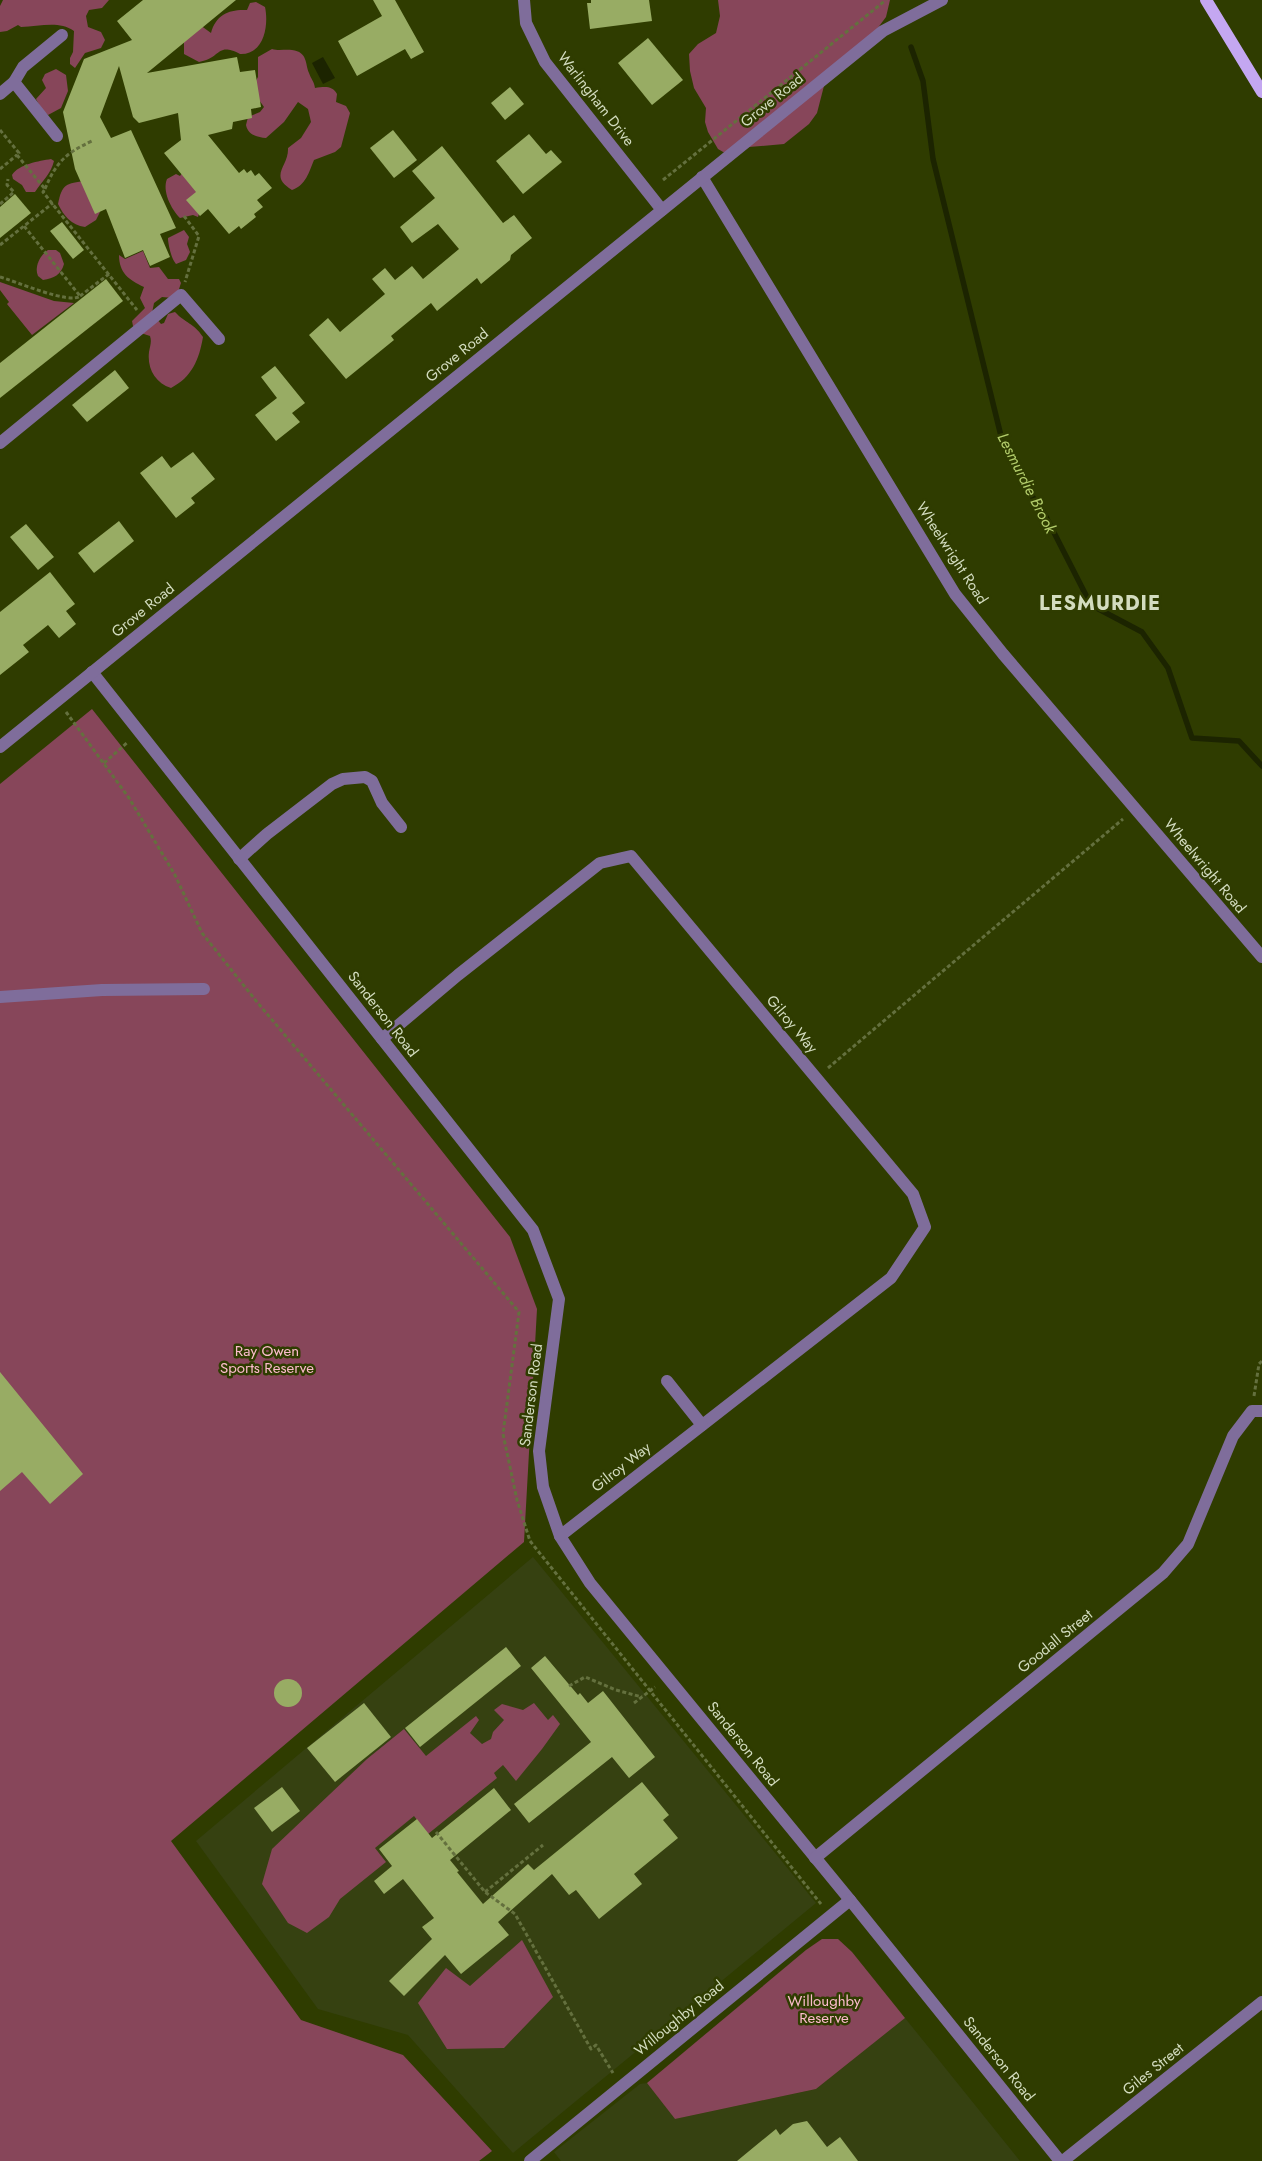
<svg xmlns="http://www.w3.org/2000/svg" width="1262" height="2161" font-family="Jost,sans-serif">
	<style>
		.built { fill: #364111 }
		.green { fill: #87465a }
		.water { fill: #1c2400 }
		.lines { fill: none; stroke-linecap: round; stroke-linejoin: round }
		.stream { stroke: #1c2400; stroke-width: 5.5 }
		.building { fill: #98ac64 }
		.path { stroke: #64703e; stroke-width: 3; stroke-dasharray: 4 2.5; stroke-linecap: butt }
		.minor { stroke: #7f6d9b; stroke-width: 12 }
		.major { stroke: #c4a7f1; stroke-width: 12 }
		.labels { text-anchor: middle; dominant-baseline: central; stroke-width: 5; stroke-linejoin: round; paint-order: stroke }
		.street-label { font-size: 15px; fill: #d3dcbf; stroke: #2f3c00 }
		.park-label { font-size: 15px; fill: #fdbccd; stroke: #2f3c00 }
		.water-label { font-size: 16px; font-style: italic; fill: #b3cd6b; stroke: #2f3c00 }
		.district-label { font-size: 20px; font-weight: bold; letter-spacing: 1px; fill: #d3dcbf; stroke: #2f3c00 }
	</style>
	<rect width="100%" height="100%" fill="#2f3c00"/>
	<g class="built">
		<path d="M533,1557L816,1903L513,2153L408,2035L318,2009L196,1841Z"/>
		<path d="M905,2018L1020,2161H561L554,2152L640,2084L647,2083L675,2119L816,2089Z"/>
	</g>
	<g class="green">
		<path d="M3,0H109L102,8L89,10L86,16L88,27L101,32L105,40L101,48L85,53L75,68L70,64V58L73,52L74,31C58,20 39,27 21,27L18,25L7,31L0,32V6Z"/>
		<path d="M718,0H890L886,17L871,37L825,82L817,113L809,124L784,144L749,147L730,156L718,149L708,132L705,122L706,108L694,88L690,71L689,54L698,44L716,33L720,16Z"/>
		<path d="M256,2L265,7C269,25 264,55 240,54C216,42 222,58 199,62L184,54V41L200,25L211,33C216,14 230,9 247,10L250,3Z"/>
		<path d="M272,49C279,51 285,49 292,50C308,52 305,64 309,73C311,79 314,81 315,88C324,87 332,85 337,94L336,102L346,106L350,113L341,147L335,152L314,160C309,172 306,185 292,190C268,175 289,167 288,148L301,138L311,122L308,109L298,102L284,122L266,138C257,137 248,135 246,125L248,117L260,112L264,107L257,97L253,86L258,77V57Z"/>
		<path d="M56,69L66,75L68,91L61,108L48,115L42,110L36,99L46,88L42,80L45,74Z"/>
		<path d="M51,159L54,161C51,174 42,181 35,192H26L22,185L13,179L12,175C19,164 39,161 51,159Z"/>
		<path d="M185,169C196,181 204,201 198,217L193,215L180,218C171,209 162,191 167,179L176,174L180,176Z"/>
		<path d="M86,181L100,212L96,220L85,227C71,225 64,216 58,204C62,184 66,183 86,181Z"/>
		<path d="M184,230L189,237L187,244L190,252L186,260L176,264C171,258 169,247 168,240V238Z"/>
		<path d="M48,250H56L60,253L64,264C61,275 54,278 43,280L38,276C34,267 40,255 48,250Z"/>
		<path d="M143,251L150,268L159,267L168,279H179L181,283L178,292L173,298L162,297L154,303L152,313L161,324L164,323L168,314L175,312C186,324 193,322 203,337C199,360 192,377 171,388C155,383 147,368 149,352C150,346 152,342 150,336L141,333L133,326L132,321L145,308L140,298L144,287C129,280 119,273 119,255L125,259Z"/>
		<path d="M0,282L54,301L74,303L32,335L7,304L9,302L0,290Z"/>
		<path d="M92,709L510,1237L537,1309L524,1542L171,1841L301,2020L403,2055L492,2151L479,2161H0V784Z"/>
		<path d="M534,1703L548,1720L553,1715L560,1724L542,1749L516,1781L503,1765L494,1773L497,1778L428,1834L414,1816L375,1848L386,1862L340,1899L329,1917L307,1933L288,1923L262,1884L272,1849L367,1759L404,1729L426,1756L476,1716L479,1720L470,1733L482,1744L491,1739L493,1732L504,1720L494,1710L502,1704L523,1710Z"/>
		<path d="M822,1939H838L852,1952L905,2018L816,2089L675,2119L647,2083L806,1950Z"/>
		<path d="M522,1940L553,1997L504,2048L447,2049L418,2003L446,1968L470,1986Z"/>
	</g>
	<path class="water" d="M323,57L335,78L323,84L312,63Z"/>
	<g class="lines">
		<path class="stream" d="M911,47L923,81L933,159L1002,440L1027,489L1044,513L1091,605L1142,632L1168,668L1192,738L1239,741L1262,766"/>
	</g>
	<g class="building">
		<path d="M143,0H236L147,73L237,57L240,72L255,70L261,107L251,109L252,118L233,122L232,129L208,135L239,173L244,169L247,173L251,170L255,176L259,173L272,188L257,200L263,207L254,214L256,217L241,229L239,226L229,234L208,209L200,216L186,200L196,192L164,153L181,140L178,113L139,123L133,117L119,66L100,117L111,138L131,130L176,228L160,234L170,257L150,266L143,250L125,258L106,209L95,214L75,169L63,112L84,59L132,40L117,21Z"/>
		<path d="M373,0H395L424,52L411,59L405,49L357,76L338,41L382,16Z"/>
		<path d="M591,0H649L652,21L590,29L587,3H591Z"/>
		<path d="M648,38L683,80L652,105L618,63Z"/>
		<path d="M510,87L524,104L505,120L491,103Z"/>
		<path d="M393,130L417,160L394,178L370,148Z"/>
		<path d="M529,134L546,154L551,150L562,162L523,194L496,161Z"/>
		<path d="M442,146L503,223L514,215L532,238L511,255L510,260L481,284L477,278L437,311L431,303L391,336L394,340L346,379L309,335L328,318L340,332L385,294L372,279L385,268L395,280L412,266L423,279L459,249L438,224L412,243L400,227L435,198L412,171Z"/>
		<path d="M15,194L31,213L0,238V207Z"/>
		<path d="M62,222L84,250L73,259L50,231Z"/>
		<path d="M106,279L123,301L0,398V363Z"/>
		<path d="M275,366L305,403L292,413L300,422L276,441L255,415L277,398L261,377Z"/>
		<path d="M115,370L129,388L87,422L72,405Z"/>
		<path d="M193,452L215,479L191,498L195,503L176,518L140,473L162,456L171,468Z"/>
		<path d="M119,521L134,541L94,573L78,553Z"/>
		<path d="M26,524L54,557L38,570L10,537Z"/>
		<path d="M50,572L75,604L66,611L76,624L59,638L48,625L23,645L29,652L0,675V612Z"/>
		<path d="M0,1372L83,1474L50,1504L22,1472L0,1491Z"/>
		<path d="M506,1647L521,1666L420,1747L405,1728Z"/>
		<path d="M545,1656L578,1695L580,1693L588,1703L603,1691L655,1757L629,1778L612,1757L529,1823L514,1804L591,1742L531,1668Z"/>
		<circle cx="288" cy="1693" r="14"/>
		<path d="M364,1703L391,1737L335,1782L307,1748Z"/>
		<path d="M642,1782L669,1815L663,1820L678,1838L634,1874L642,1884L599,1919L576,1890L569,1895L552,1874L498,1922L509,1935L461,1974L445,1955L404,1996L389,1981L432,1939L422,1927L434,1918L403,1879L384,1894L374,1881L392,1866L379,1849L417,1819L432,1838L494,1788L511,1810L450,1860L459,1871L457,1872L483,1904L528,1864L534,1870Z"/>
		<path d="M282,1787L300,1811L272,1832L254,1808Z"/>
		<path d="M807,2121L827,2147L840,2137L858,2161H737L776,2129L780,2135L793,2124Z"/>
	</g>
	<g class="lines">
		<g class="path">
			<path d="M0,130L19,153L17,155L45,189L43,192L137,310"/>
			<path d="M0,169L17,155"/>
			<path d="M663,180L886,0"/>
			<path d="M45,189C56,162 66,153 92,141"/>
			<path d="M0,204L14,192L7,185L8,179"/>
			<path d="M184,216L199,236L185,282"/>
			<path d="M0,245L53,203"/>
			<path d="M0,277C15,281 70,305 80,296L24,226"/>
			<path d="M80,296L109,274"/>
			<path d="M66,712L129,798L175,875L202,933L257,1002L519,1312L503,1434L517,1500L530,1541L821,1904"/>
			<path d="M104,763L128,742"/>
			<path d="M828,1068L1123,819"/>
			<path d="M1254,1396L1259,1364L1262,1361"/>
			<path d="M569,1686L585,1677L616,1690L642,1697"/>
			<path d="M634,1703L655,1687"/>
			<path d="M436,1832L485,1892L515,1914L591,2049L596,2045L613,2073"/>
			<path d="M485,1892L543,1845"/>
		</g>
		<g class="minor">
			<path d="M524,0L526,23L545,62L662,210"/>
			<path d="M14,82L23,67L62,35"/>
			<path d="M0,94L14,82L57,136"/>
			<path d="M702,177L955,594L1003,654L1262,957"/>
			<path d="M0,443L181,295L219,339"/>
			<path d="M92,672L533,1230L559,1299L539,1451L543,1487L560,1536L590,1583L850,1900L1060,2161"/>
			<path d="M0,747L883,31L942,0"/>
			<path d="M239,859L267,834L332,784L343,779L365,777L372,781L382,803L401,827"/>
			<path d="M0,997L102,990L204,989"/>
			<path d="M382,1039L458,975L600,863L631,856L913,1194L925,1227L891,1278L560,1536"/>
			<path d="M667,1381L702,1425"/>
			<path d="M815,1858L1163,1573L1188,1544L1233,1436L1252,1411H1262"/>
			<path d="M530,2161L850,1900"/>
			<path d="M1063,2161L1262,2002"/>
		</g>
		<path class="major" d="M1206,0L1262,92"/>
	</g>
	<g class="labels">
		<g class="street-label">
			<text transform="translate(596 99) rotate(52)">Warlingham Drive</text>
			<text transform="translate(772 100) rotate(-39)">Grove Road</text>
			<text transform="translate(457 355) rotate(-39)">Grove Road</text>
			<text transform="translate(952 553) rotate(57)">Wheelwright Road</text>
			<text transform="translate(143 610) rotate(-39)">Grove Road</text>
			<text transform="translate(1205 866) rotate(50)">Wheelwright Road</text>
			<text transform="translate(383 1014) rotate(52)">Sanderson Road</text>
			<text transform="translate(792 1024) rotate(50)">Gilroy Way</text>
			<text transform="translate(531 1395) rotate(-83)">Sanderson Road</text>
			<text transform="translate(621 1467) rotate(-38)">Gilroy Way</text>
			<text transform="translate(1055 1641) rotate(-39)">Goodall Street</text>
			<text transform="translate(743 1744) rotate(51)">Sanderson Road</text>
			<text transform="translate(679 2018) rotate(-39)">Willoughby Road</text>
			<text transform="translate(999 2059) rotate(51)">Sanderson Road</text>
			<text transform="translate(1153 2069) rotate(-39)">Giles Street</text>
		</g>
		<g class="park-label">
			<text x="267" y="1351">Ray Owen<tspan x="267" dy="17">Sports Reserve</tspan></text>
			<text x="824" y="2001">Willoughby<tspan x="824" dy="17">Reserve</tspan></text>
		</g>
		<g class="water-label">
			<text transform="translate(1027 483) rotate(63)">Lesmurdie Brook</text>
		</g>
		<g class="district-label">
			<text x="1100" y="603">LESMURDIE</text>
		</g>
	</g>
</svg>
